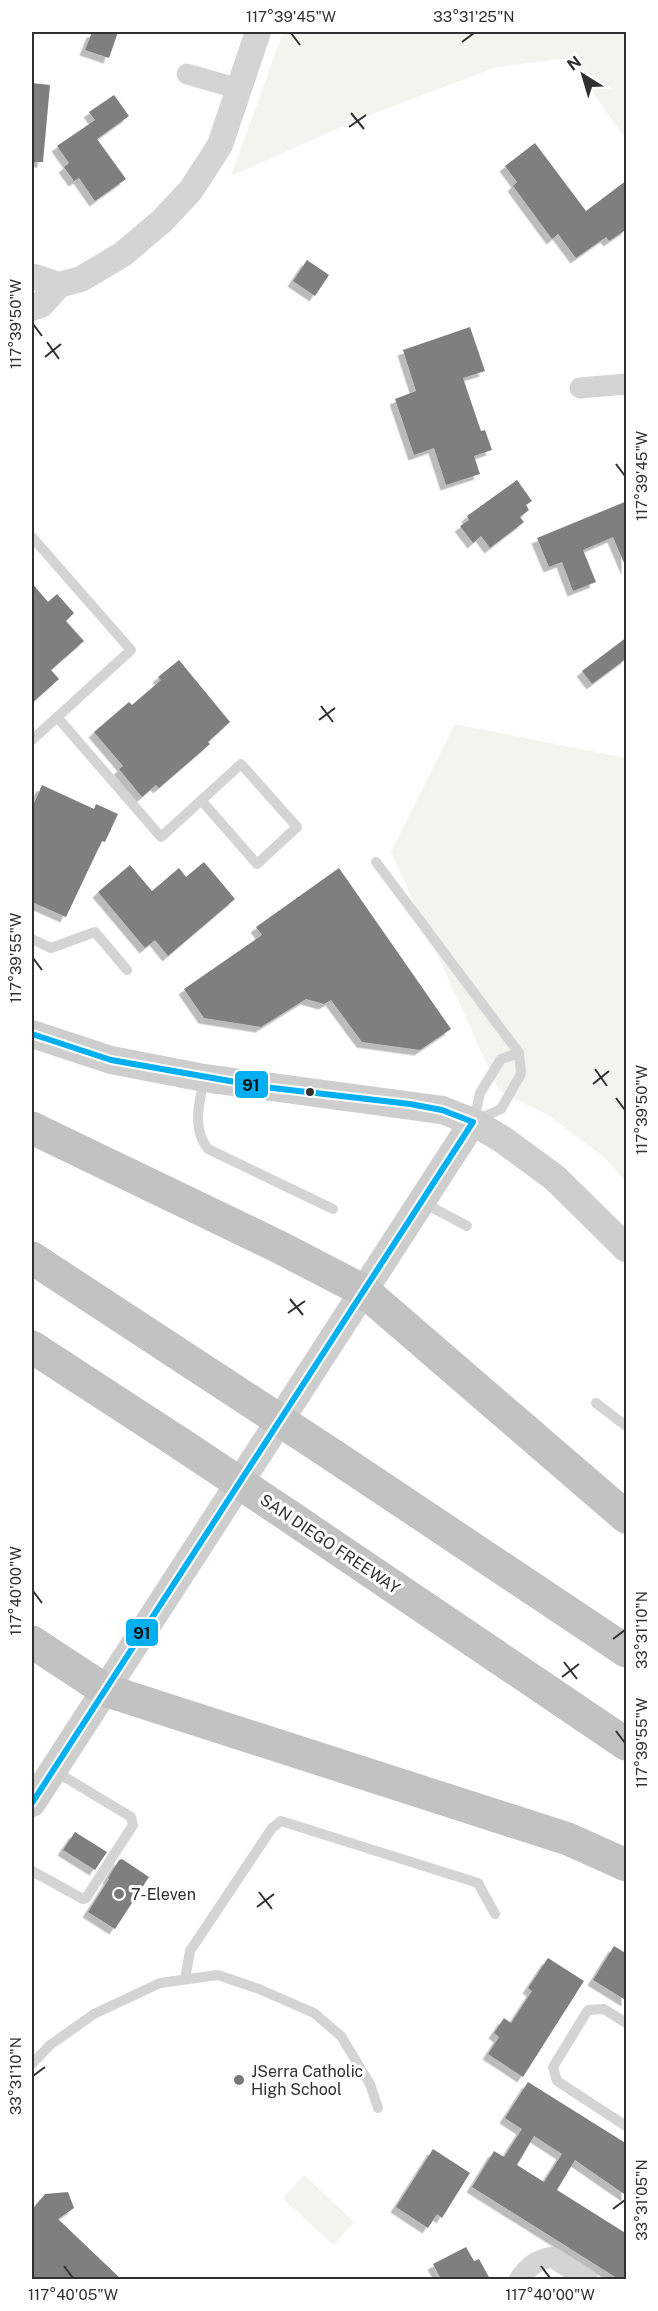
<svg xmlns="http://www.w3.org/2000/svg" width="658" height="2311" font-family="'Public Sans',sans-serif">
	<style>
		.green { fill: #f2f5ed }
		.building { fill: #7f7f7f; fill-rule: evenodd; filter: url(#shadow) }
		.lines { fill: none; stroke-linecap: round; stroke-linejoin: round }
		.service { stroke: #d4d4d4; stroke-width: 10 }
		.minor { stroke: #d4d4d4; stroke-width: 21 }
		.tertiary { stroke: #d4d4d4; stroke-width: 26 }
		.secondary { stroke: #cecece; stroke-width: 28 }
		.motorway { stroke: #c2c2c2; stroke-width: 33 }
		.motorway-bridge { stroke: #c2c2c2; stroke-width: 33 }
		.bus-1-casing { stroke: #fff; stroke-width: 10 }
		.bus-1 { stroke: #00aff2; stroke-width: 6 }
		.ticks { fill: none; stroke: #303030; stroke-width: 2 }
		.bus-dot { fill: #303030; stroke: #fff; stroke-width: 2 }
		.poi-dot { fill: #787878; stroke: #fff; stroke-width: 2 }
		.labels { text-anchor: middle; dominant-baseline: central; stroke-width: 6; stroke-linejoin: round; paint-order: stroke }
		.street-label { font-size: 16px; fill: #303030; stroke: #fff }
		.poi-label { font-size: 16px; fill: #303030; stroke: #fff; text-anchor: start }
		.line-badge { stroke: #fff; stroke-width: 2 }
		.pale-badge-label { font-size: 16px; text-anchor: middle; font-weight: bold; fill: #111 }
		.neatline { fill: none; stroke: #303030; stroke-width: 2 }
		.ticks-label { font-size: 15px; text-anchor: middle; fill: #303030 }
	</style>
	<defs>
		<filter id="shadow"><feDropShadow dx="-5.5" dy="5.5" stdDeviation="0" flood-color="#0004"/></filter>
	</defs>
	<rect width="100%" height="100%" fill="#fff"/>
	<g class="green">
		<path d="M283,32H626V140L569,58L497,67L364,117L231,176Z"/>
		<path d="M455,724L626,758V1181L603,1156L546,1114L499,1091L391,852Z"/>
		<path d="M304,2175L354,2222L333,2245L283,2198Z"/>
	</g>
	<g class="building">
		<path d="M92,32H118L109,58L85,50Z"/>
		<path d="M32,83L50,85L43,162H32Z"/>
		<path d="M114,95L129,116L97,139L126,179L95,201L79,178L74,181L64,167L69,163L57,146L95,120L89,112Z"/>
		<path d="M535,143L586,211L627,180V229L609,241L606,237L576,258L558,234L552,239L513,186L517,182L505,166Z"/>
		<path d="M307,260L329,275L315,296L293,281Z"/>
		<path d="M470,327L485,371L463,378L481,431L485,430L492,450L474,456L480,474L446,485L434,448L414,455L395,399L416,391L403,350Z"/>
		<path d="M517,480L532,501L526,505L529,510L520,517L524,522L490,548L481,536L473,543L460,526L469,520L467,516Z"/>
		<path d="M627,501V570L613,537L583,550L596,582L573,591L562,562L549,567L537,538Z"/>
		<path d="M32,583L48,602L57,594L74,613L66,621L84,641L51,670L59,679L32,703Z"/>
		<path d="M627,637V658L592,684L582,671Z"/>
		<path d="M179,660L230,722L208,742L210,744L159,788L156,785L142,797L119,769L123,766L94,732L129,702L132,705L161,680L158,677Z"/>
		<path d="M42,785L94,809L96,804L118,814L105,842L102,841L66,917L32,902V808Z"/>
		<path d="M204,862L235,899L168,956L155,940L145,948L98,892L130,865L152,891L179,868L186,877Z"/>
		<path d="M339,868L451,1029L420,1050L362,1042L331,1000L324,1004L306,999L261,1027L204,1018L184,989L262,935L256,927Z"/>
		<path d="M75,1832L107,1852L95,1870L63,1850Z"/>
		<path d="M122,1859L149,1877L115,1929L88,1912L109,1879L108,1878L119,1860Z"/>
		<path d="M614,1946L627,1954V2001L593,1980Z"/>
		<path d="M548,1958L584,1981L523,2077L488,2054L499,2037L494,2033L504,2018L511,2023L532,1991L528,1988Z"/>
		<path d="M528,2082L627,2144V2196L575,2160L557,2190L627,2234V2280H620L472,2187L494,2151L504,2157L522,2129L505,2118ZM534,2136L562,2154L544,2182L517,2165Z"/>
		<path d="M433,2149L470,2173L442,2218L437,2214L428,2228L396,2207Z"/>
		<path d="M68,2192L74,2208L58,2219L122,2280H32V2210L45,2194Z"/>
		<path d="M466,2247L474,2261L479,2259L490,2279H441L433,2264Z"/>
	</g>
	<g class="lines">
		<g class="service">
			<path d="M32,537L131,650L32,740"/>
			<path d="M57,717L161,837L241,764L297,827L257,864L201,800"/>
			<path d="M376,862L519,1053L521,1074L501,1109L476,1120"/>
			<path d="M32,939L51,948L95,932L127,970"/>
			<path d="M204,1078C200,1102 191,1128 208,1149L333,1209"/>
			<path d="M474,1120L480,1093L501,1059L519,1053"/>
			<path d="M422,1202L467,1226"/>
			<path d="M596,1403L626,1426"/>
			<path d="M32,1871L83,1899L86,1898L133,1825L131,1817L53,1770"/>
			<path d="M185,1979L190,1951L272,1828L281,1821L478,1883L495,1914"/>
			<path d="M626,2023L604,2009L588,2010L553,2067L557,2081L626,2126"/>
			<path d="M32,2064L50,2045L94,2014L160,1983L218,1975L259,1989L314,2013L341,2036L370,2084L378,2108"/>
		</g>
		<g class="minor">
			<path d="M187,74L239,89"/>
			<path d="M580,388L626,384"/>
			<path d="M519,2280C528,2266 537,2260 552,2257L588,2280"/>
		</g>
		<g class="tertiary">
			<path d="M32,277H35L59,285"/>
			<path d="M32,308L41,305L59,285L81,279L123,254L162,221L191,190L220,145L258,32"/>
		</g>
		<g class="secondary">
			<path d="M32,1034L111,1060L204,1078L442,1110L473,1122L502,1139L555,1178L626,1248"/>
			<path d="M32,1803L473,1122"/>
		</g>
		<g class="motorway">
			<path d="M32,1128L277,1246L364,1291L626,1517"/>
			<path d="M32,1258L215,1378"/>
			<path d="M32,1347L181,1444"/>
			<path d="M334,1456L626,1651"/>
			<path d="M289,1516L626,1744"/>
			<path d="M32,1642L105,1690L568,1839L626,1865"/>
		</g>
		<g class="motorway-bridge">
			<path d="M215,1378L334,1456"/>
			<path d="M181,1444L289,1516"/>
		</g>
		<g class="bus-1-casing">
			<g id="bus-1">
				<path d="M32,1034L111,1060L264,1087L410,1104L442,1110L473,1122"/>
				<path d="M32,1803L473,1122"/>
			</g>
		</g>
		<use href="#bus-1" class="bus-1"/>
	</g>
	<path class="ticks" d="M291,33L300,45M462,42L474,33M351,113L364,129M349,127L366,115M33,324L42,336M47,342L59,359M45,357L61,344M616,464L625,476M321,706L333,722M319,720L335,708M33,958L42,970M595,1069L607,1086M593,1084L609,1071M616,1098L625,1110M290,1299L303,1315M288,1313L305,1301M33,1591L42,1603M613,1639L625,1630M564,1662L577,1679M562,1677L579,1664M616,1731L625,1743M259,1892L272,1909M257,1907L274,1894M33,2076L45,2067M613,2209L625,2200M64,2266L73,2278M541,2266L550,2278"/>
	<circle class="bus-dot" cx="310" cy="1092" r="5"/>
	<g class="poi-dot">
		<circle cx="119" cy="1894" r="6"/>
		<circle cx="239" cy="2080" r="6"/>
	</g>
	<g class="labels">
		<g class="street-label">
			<text transform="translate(330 1544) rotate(34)">SAN DIEGO FREEWAY</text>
		</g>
		<g class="poi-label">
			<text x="131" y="1894">7-Eleven</text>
			<text x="251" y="2071">JSerra Catholic<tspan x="251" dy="18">High School</tspan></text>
		</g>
	</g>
	<g class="line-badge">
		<rect x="234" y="1070" width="35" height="29" rx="6" fill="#00aff2"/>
		<rect x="125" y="1618" width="34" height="29" rx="6" fill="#00aff2"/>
	</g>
	<g class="pale-badge-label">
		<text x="251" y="1091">91</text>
		<text x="142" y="1639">91</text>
	</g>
	<rect width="658" height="2311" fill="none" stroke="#ffffff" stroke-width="66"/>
	<g transform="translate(583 75) rotate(323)" stroke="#ffffff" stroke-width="4.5" paint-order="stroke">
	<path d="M0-4.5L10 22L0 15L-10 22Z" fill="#303030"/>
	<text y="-9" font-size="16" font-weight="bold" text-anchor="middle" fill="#303030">N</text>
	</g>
	<rect x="33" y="33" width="592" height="2245" class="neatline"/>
	<g class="ticks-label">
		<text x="291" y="22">117°39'45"W</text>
		<text x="474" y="22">33°31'25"N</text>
		<text transform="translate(16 324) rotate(-90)" y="5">117°39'50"W</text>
		<text transform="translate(642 476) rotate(-90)" y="5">117°39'45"W</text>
		<text transform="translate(16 958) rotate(-90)" y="5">117°39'55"W</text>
		<text transform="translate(642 1110) rotate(-90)" y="5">117°39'50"W</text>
		<text transform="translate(16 1591) rotate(-90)" y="5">117°40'00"W</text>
		<text transform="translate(642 1630) rotate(-90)" y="5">33°31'10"N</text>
		<text transform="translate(642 1743) rotate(-90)" y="5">117°39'55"W</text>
		<text transform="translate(16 2076) rotate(-90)" y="5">33°31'10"N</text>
		<text transform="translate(642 2200) rotate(-90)" y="5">33°31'05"N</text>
		<text x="73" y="2300">117°40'05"W</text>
		<text x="550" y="2300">117°40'00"W</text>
	</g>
</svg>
